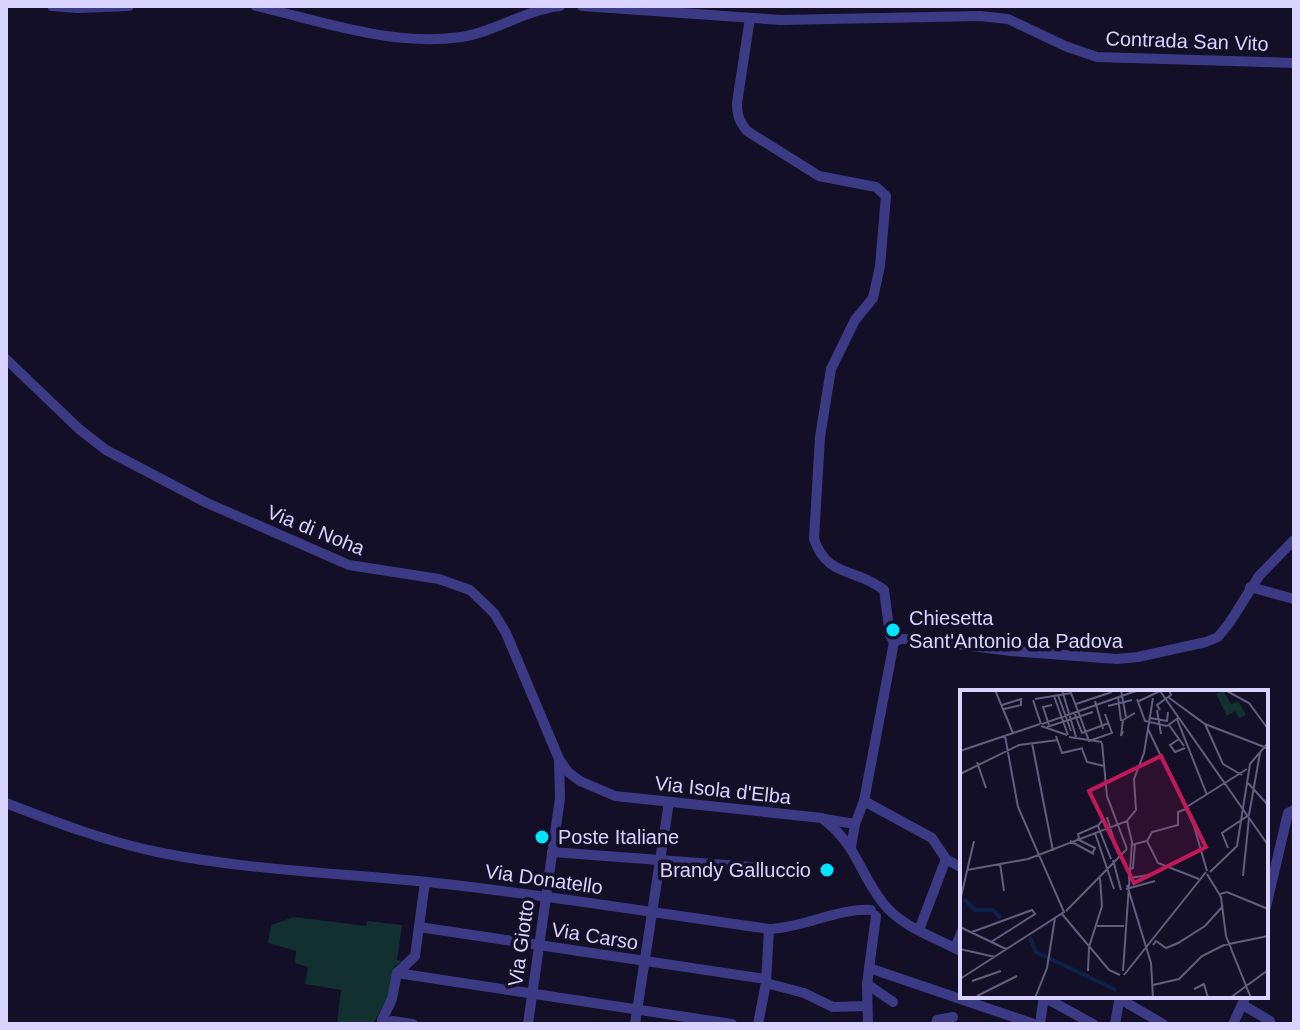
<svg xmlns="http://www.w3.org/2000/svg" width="1300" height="1030" font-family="Arial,sans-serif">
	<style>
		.green { fill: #12302f }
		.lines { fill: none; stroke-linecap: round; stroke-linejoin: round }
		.minor { stroke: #3d3a85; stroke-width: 10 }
		.poi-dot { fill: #00e5ff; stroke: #130f26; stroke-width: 3 }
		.labels { text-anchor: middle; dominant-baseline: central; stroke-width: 7; stroke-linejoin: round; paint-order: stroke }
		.street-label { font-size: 20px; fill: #d9d4ff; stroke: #130f26 }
		.poi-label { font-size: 20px; fill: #d9d4ff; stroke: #130f26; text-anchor: start }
		.inset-river { fill: none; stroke: #0c2248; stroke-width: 4 }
		.inset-road { fill: none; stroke: #625e7d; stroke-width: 2 }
		.view { fill: #c2185b; fill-opacity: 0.15; stroke: #c2185b; stroke-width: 4 }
		.inset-edge { fill: none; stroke: #d9d4ff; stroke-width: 4 }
	</style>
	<rect width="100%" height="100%" fill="#130f26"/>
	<path class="green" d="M294,917L366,926L367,921L402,925L397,960L402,961L394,967L387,999L373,1024H337L341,990L305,984L308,967L295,963L296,951L268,943L271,925Z"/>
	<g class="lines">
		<g class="minor">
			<path d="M52,6L78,8L129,6"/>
			<path d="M256,6C321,21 393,47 461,37C495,32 525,10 560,6"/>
			<path d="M582,6L781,20L980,16L1008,19L1065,46L1097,57L1294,63"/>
			<path d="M750,18L737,103C737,115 739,121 747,131L819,176L876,187L886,196L880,266L873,298L855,320L831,369L820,437L814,539C827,578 857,568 884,590L890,635L894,642"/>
			<path d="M6,359L79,429L106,450L207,503L349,565L439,579L470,590L494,613L506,633L559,759L568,772L580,781L615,796L822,818C858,846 858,871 883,903C901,927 937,938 962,952"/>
			<path d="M1250,587L1294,599"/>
			<path d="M864,801L932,838L946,859L962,868"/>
			<path d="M6,803C57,823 108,842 162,853C249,870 338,873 427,882C541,894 655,913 769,929C803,928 837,908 871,910"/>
			<path d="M825,819L855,824"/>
			<path d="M851,847L855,824L864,801L894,642L901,639H914L1011,651L1117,659L1138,657L1206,642L1218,637L1230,622L1259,576L1294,540"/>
			<path d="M552,852L753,867"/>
			<path d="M1266,907L1288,813L1294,810"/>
			<path d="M419,927L766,979"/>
			<path d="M919,930L946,859"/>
			<path d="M955,948L962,931"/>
			<path d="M869,968L1034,1024"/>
			<path d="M397,973L732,1024"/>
			<path d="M766,983L804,993L833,1007L867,1006"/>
			<path d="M867,984L893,1002"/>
			<path d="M1042,996L1093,1024"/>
			<path d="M1120,999L1163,1024"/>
			<path d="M1243,1005L1270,1021L1269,1024"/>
			<path d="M382,1020L392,999L397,973L415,956L425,882"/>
			<path d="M392,1021L413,1024"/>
			<path d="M528,1024L560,798L559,761"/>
			<path d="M635,1024L669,802"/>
			<path d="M758,1024L766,983L769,929"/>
			<path d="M868,1024L867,984L876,916"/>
			<path d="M936,1024L937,1020L953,1017"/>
			<path d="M1040,1024L1044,996"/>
			<path d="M1115,1024L1120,996"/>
			<path d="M1233,1024L1246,996"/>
		</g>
	</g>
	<g class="poi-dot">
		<circle cx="893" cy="630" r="8"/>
		<circle cx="542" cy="837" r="8"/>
		<circle cx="827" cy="870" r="8"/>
	</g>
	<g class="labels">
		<g class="street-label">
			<text transform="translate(1187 41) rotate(2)">Contrada San Vito</text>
			<text transform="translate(316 530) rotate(22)">Via di Noha</text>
			<text transform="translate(723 790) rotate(6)">Via Isola d'Elba</text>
			<text transform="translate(544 879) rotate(8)">Via Donatello</text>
			<text transform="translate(595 936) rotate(9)">Via Carso</text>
			<text transform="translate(521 943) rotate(-82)">Via Giotto</text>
		</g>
		<g class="poi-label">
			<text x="909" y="618">Chiesetta<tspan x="909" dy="23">Sant'Antonio da Padova</tspan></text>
			<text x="558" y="837">Poste Italiane</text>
			<text x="811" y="870" text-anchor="end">Brandy Galluccio</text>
		</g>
	</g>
	<g transform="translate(960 690)">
		<rect width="308" height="308" fill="#130f26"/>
		<path d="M263,0L271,14L278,11L286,25L279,28L275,21L267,26L256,4Z" fill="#12302f"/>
		<path class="inset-river" d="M4,209L15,220H33L41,228M70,247L76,262L156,300"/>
		<path class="inset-road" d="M35,0L53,43M102,0L116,47M161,0L166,27M265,0L289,13L308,39M98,5L111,41M94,6L108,45M158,7L161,31M208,7L245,34L307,58M75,9L111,3L118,21M177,9L185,31L207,36L218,28M73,10L81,34M135,11L143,39M177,12L200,1L308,155M116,14L152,2M42,15L61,9V15L44,19M148,16L172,10M197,20L201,44M200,20L197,15L211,5L209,0M118,21L129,51L152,43L145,24M114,22L122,43L149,33M190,28L207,31L208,22M217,29L247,105M82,34L176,1M245,34L263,74L282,85M89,35L83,17L92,15M209,35L224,56M81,36L107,45M87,37L133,22M188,39L234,136L247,181M163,41L161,46L163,30L175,23M96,46L102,63L123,58M109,47L142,52M219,49L210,55L215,62L225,58M72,53L93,161M142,53L147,106L167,159M122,59L127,72L144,76M0,61L80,34M17,72L26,98M0,84L59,55L98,50M288,93L308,115M225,118L287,79M147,127L158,164M143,129L138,136L151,169M135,143L154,199M119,148L118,144L139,135M117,149L135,158L133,162M110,151L134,164M187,151L192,142L218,135V122L226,119M171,155L187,151L198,173L239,189M268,158L262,143L289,125L300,63M153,170L161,200M40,173L44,201M7,180L68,169L167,131L176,120L174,89L184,63L193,8M167,180L173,178L175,154M250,182L277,156L290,74L308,53M169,183V188L189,185M247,184L261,207L266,246L291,308M283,186L289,128M167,195L191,273L193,308M166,199L195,191M260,204L267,202L308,219M0,211L14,151M106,221L167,159M102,224L149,280L160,285M137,236H164M0,237L46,259M12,242L72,220L75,224L31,252M193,255L196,251L206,258L218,253L245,236L263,216M129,257L142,216L140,188M0,259L35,267M128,281L129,257M163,281L172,152L167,131M164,285L246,182M0,289L104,222L58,117L45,46M12,291L41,281M193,295L219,289L242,266L264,255L308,246M234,299L244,294L248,308M17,306L57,286M75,308L87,278L95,228M270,308L308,280"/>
		<path class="view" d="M201,66L246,157L174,193L129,101Z"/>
		<rect width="308" height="308" class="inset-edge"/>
	</g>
	<rect width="1300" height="1030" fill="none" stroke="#d9d4ff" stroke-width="16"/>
</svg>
